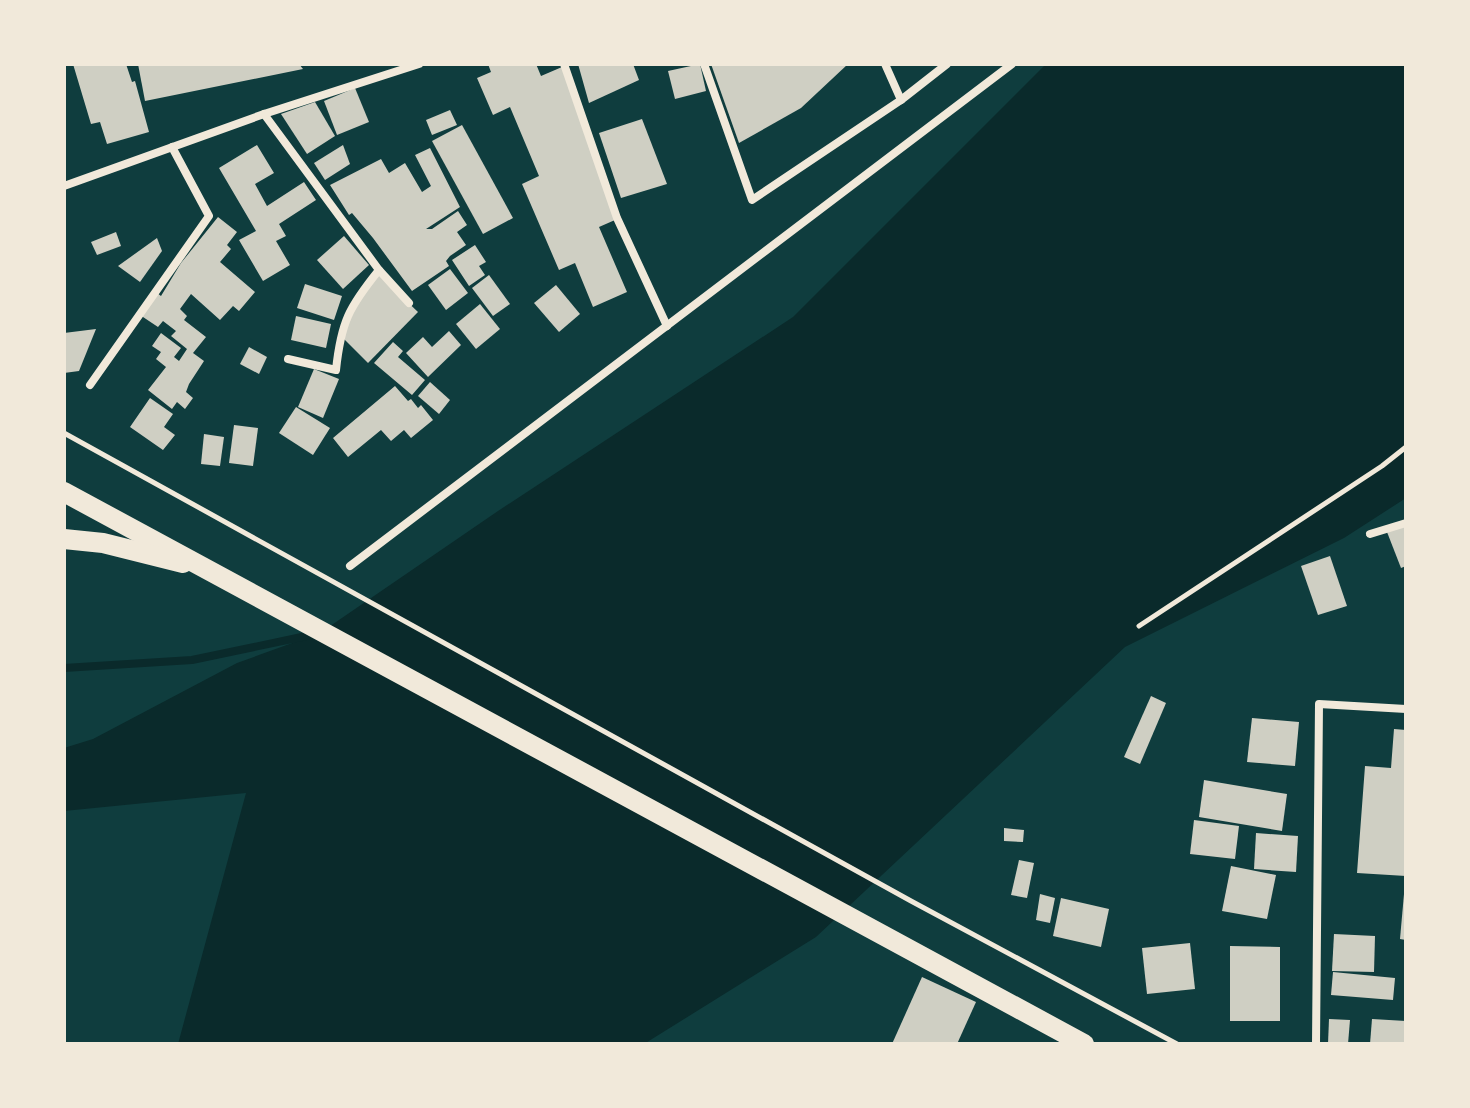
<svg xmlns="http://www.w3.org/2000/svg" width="1470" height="1108" font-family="'Times New Roman',serif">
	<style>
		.water { fill: #0a2a2b }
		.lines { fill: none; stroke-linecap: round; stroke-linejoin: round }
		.stream { stroke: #0a2a2b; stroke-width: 8 }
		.building { fill: #cfcfc3 }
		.path { stroke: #f1e9da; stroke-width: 5 }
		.minor { stroke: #f1e9da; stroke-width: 8 }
		.primary { stroke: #f1e9da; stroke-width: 20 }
	</style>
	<rect width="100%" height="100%" fill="#0f3d3e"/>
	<path class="water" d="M1046,64H1406V498L1344,538L1125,647L816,937L644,1044H178L246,793L64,811V748L93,739L237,663L320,633L498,511L793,317Z"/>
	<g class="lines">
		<path class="stream" d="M64,668L192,660L316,634"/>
	</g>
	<g class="building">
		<path d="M73,64H126L132,82L135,81L149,132L107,144L100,122L91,124Z"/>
		<path d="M138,64H299L303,69L145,101Z"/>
		<path d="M488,64H536L541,76L562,67L615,220L599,227L627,292L593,307L575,263L559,270L522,184L539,176L510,107L493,115L477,78L491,72Z"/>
		<path d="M578,64H633L639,80L589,103Z"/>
		<path d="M700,64L706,91L675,99L668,71Z"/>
		<path d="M711,64H848L801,108L739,143Z"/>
		<path d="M355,88L369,122L337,135L324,101Z"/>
		<path d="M315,102L335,136L307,154L281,114Z"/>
		<path d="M450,110L457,125L432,135L426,120Z"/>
		<path d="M642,119L667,184L621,198L599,133Z"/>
		<path d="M462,125L513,218L483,234L432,141Z"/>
		<path d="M257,145L274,173L255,184L267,206L304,182L316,200L279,224L286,236L276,241L290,265L263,281L239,240L256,231L219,168Z"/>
		<path d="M343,145L350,164L325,180L314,163Z"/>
		<path d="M430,148L460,207L426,229H432L458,211L467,225L457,232L466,245L450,256L446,261L449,266L412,291L373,238L352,213L349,215L330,185L381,159L389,173L405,163L422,192L431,186L415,155Z"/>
		<path d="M218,217L237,232L227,245L231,249L220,262L255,292L239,311L233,306L220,320L191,294L180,309L187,316L184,320L206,337L193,353L204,361L189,384L186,392L193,398L185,409L177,402L172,409L148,390L166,367L156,359L161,352L152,346L161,333L181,348L174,357L179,361L187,349L171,336L176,331L163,321L158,327L140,315L157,293L161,296L181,263Z"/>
		<path d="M116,232L121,246L97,255L91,242Z"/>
		<path d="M344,236L369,265L343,289L317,260Z"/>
		<path d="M157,238L162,251L140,282L118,266Z"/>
		<path d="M475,245L486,262L479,266L485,275L469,286L452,260Z"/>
		<path d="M450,269L468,293L446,310L428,285Z"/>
		<path d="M378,274L418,312L368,363L341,336L353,307Z"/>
		<path d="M489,275L510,304L493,316L472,288Z"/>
		<path d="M305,284L342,296L334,320L297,308Z"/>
		<path d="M556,285L580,314L559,332L534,303Z"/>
		<path d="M480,304L500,329L476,349L456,324Z"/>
		<path d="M296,316L331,324L326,348L291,340Z"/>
		<path d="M96,329L79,371L64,373V333Z"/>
		<path d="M449,331L461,345L428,377L406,353L423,337L432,347Z"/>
		<path d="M393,342L403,351L398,357L425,380L412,395L374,363Z"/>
		<path d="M249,347L267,357L259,374L240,364Z"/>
		<path d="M314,369L339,379L323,418L298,407Z"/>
		<path d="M430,382L450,400L439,414L418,396Z"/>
		<path d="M395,386L408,401L411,399L418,408L421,405L433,420L411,438L404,430L391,441L381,430L348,457L333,438Z"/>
		<path d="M150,398L173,414L164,427L175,435L163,450L130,427Z"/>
		<path d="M296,407L330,428L313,455L279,433Z"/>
		<path d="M234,425L258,428L253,466L229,463Z"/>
		<path d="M204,434L224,437L220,466L201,464Z"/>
		<path d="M1406,524V566L1401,568L1387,532Z"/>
		<path d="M1330,556L1347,606L1318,615L1301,566Z"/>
		<path d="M1151,696L1166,703L1140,764L1124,757Z"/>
		<path d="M1252,718L1299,722L1295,766L1247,762Z"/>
		<path d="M1394,729L1406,730V876L1357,873L1365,766L1391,768Z"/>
		<path d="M1204,780L1287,794L1282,831L1199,817Z"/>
		<path d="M1194,820L1239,826L1235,859L1190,854Z"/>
		<path d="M1004,828L1024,830L1023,842L1004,841Z"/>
		<path d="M1256,833L1298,836L1296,872L1254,869Z"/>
		<path d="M1019,860L1034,863L1027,898L1011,895Z"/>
		<path d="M1231,866L1276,875L1267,919L1222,911Z"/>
		<path d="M1040,894L1055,898L1050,923L1036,920Z"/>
		<path d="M1404,894H1406V940L1400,939Z"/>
		<path d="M1061,898L1109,909L1101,947L1053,936Z"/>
		<path d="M1334,934L1375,936L1374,972L1332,971Z"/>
		<path d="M1190,943L1195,989L1147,994L1142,948Z"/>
		<path d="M1230,946L1280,947V1021H1230Z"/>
		<path d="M1333,972L1395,978L1393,1000L1331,995Z"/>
		<path d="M922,977L976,1002L957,1044H892Z"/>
		<path d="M1329,1019L1350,1020L1348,1044H1328Z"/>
		<path d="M1372,1019L1406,1021V1044H1370Z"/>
	</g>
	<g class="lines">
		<g class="path">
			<path d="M64,433L911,901L1177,1044"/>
			<path d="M1139,626L1382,466L1406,447"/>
		</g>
		<g class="minor">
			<path d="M564,64L617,218L667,326"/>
			<path d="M704,64L752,200L901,100L947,64"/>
			<path d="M885,64L901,100"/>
			<path d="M264,114L379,270L409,303"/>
			<path d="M64,186L264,114L419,64"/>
			<path d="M288,359L336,370C341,322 349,307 379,270"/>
			<path d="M90,385L209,216L172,147"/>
			<path d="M1370,534L1406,523"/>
			<path d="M350,566L1012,64"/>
			<path d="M1316,1044L1319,704L1406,709"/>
		</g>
		<g class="primary">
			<path d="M64,492L1084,1044"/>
			<path d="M64,539L103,543L183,563"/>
		</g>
	</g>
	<rect width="1470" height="1108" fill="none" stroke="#f1e9da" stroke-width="132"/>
</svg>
